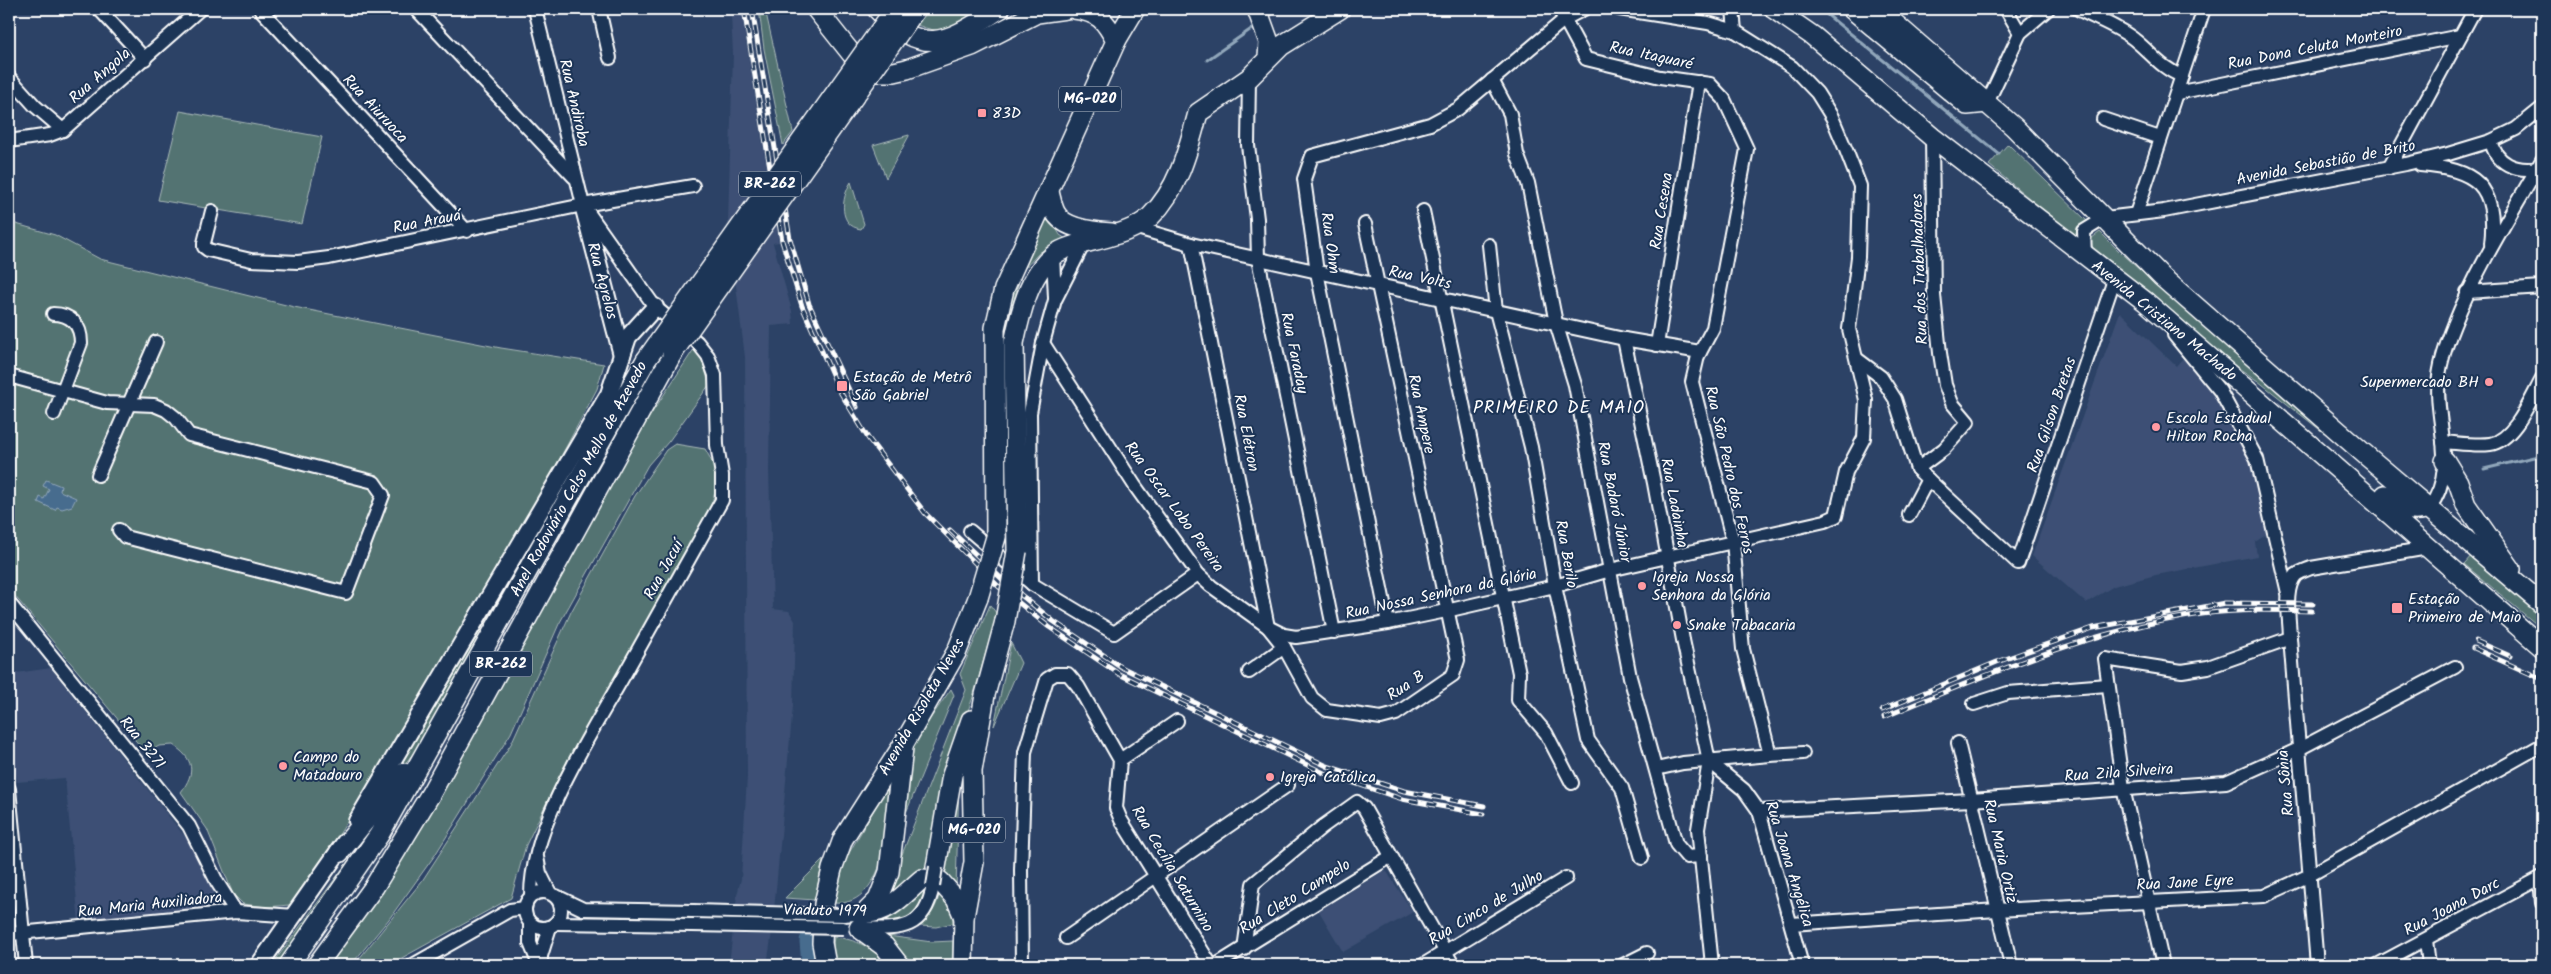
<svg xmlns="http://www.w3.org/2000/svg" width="2551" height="974" font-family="Kalam,sans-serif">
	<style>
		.built { fill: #3c5074 }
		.green { fill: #537372; stroke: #a9b9b8 }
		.water { fill: #476c8e; stroke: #91a7bb }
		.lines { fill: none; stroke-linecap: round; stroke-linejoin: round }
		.stream { stroke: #91a7bb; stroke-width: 3 }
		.river { stroke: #476c8e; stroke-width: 19 }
		.minor-casing { stroke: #fff; stroke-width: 16 }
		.major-casing { stroke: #fff; stroke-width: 20 }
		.highway-casing { stroke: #fff; stroke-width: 22 }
		.minor { stroke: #1d3557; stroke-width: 12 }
		.major { stroke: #1d3557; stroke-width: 16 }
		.highway { stroke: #1d3557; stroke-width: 19 }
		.rail-casing { stroke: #fff; stroke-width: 5 }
		.rail { stroke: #1d3557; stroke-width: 3; stroke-dasharray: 9; stroke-linecap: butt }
		.minor-bridge-casing { stroke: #fff; stroke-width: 16; stroke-linecap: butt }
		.highway-bridge-casing { stroke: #fff; stroke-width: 22; stroke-linecap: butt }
		.minor-bridge { stroke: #1d3557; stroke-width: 12 }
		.highway-bridge { stroke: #1d3557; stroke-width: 19 }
		.poi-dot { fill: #ff9aa2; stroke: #1d3557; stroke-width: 2 }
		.labels { text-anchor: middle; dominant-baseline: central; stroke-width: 4; stroke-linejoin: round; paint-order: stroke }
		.shield { fill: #1d3557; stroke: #bbc2cd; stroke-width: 1 }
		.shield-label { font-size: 15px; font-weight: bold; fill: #fff }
		.street-label { font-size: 16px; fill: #fff; stroke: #1d3557 }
		.poi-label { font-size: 16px; fill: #fff; stroke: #1d3557; text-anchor: start }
		.neighbourhood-label { font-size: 18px; letter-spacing: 1px; fill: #fff; stroke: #1d3557 }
	</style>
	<rect width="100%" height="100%" fill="#2c4266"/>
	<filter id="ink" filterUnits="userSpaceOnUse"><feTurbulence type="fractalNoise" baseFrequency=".02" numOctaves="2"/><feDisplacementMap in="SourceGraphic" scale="10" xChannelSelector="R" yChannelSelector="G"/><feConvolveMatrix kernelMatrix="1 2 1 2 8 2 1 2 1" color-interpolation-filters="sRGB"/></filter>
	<g filter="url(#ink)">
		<g class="built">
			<path d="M742,15L779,242L773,243L792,311L793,324L771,326L769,470L773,609L789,611L795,621L793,706L772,932L767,965H729L737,895L741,879L747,777L745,357L728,222L733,53L731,16Z"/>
			<path d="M2120,312L2176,366L2183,358L2218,393L2251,461L2269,533L2255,542L2257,556L2156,575L2114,586L2086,603L2032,556Z"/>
			<path d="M51,668L194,848L215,895V908L79,923L65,778L17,782L9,716V674Z"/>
			<path d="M1384,871L1387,872L1413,912L1343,952L1319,911Z"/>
		</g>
		<g class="green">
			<path d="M759,9H765L793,132L783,145L764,49Z"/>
			<path d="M925,9H979C956,29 945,37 915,24Z"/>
			<path d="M180,111L322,137L302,224L158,200Z"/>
			<path d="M909,135V136L886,178L873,145Z"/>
			<path d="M2008,144L2087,221L2076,235L2052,217L1989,165Z"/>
			<path d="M851,182L864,224L861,229C838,226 841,198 851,182Z"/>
			<path d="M1049,216L1060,235L1071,242L1040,252L1022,271L1009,317L1008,377L1010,536L1002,533L1001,323L1021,262Z"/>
			<path d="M9,222L55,235L100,259L294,307L501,348L604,364L597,389L542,492L401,734L305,890L289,905L267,907L243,904L233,894L207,829L181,792C196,772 194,759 173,745L159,746L146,753L9,589Z"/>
			<path d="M2100,232L2125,257L2326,431L2324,433L2258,381L2231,363L2134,280L2090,245L2092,238Z"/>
			<path d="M694,349L702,356L709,385L669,441L648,465L559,624L511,733L435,855L389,919L351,965H327L613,472Z"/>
			<path d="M625,360L620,399L435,727L393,778L508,577Z"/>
			<path d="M675,444L705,449C719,472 718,483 710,510L561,773L526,845L511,898L389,965H354L422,881L511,744L571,612L635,496L666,450Z"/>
			<path d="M2472,555L2542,611V629L2464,564Z"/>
			<path d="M990,605L997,614L973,697L948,767L931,873L882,906L966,690L960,674Z"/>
			<path d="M1011,643L1021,663L994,726Z"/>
			<path d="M951,689L954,695L897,835L908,750Z"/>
			<path d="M897,770C891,808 889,908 834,903L845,860Z"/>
			<path d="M959,780L956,890L943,878Z"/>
			<path d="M378,829L283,965H272L359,846Z"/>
			<path d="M823,860L815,900L785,898Z"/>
			<path d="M929,885L916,915L901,922H870Z"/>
			<path d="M941,887L951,907L953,923L936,927L920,926C933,914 938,904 941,887Z"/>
			<path d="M880,935L932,942L953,941L952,965H904Z"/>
			<path d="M834,937C854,939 875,947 885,965H834L832,953Z"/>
		</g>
		<path class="water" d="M46,480L61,486L60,491L76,498L72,506L62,509L57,507L55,510L38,502L40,497L44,499L49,489L43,486Z"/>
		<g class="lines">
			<g class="stream">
				<path d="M1820,9L1999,154"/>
				<path d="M1266,18L1280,9"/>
				<path d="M1207,60L1257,25"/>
				<path d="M2484,469L2542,455"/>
			</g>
			<path class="river" d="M809,941L811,965"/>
			<g class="minor-casing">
				<g id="minor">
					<path d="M99,9L145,59"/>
					<path d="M260,9L467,231"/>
					<path d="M416,9L574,177"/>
					<path d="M599,9L610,58"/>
					<path d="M1559,9L1586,59L1660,77L1710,84L1724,99L1747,149L1713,328L1698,356L1692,382L1733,542L1743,649L1770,755L1803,753"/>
					<path d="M1733,9L1735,31"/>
					<path d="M2006,9L2020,33"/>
					<path d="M2078,9C2096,19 2120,27 2136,41C2152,54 2162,69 2182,76"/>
					<path d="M9,77L35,106L63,130"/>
					<path d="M1249,78L1248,145L1257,219L1258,259L1334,632"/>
					<path d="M1492,80L1510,114L1517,154L1528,183L1556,323L1575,385L1630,677L1676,844L1687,857L1701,856"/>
					<path d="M2177,93L2460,36"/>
					<path d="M1987,103L2020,33L2048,9"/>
					<path d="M2103,119L2160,138"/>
					<path d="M9,141L50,135L63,130L200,9"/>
					<path d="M2491,141C2496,164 2516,172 2538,168"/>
					<path d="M2420,165C2475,169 2498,185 2491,244"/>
					<path d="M2389,168L2475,9"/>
					<path d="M212,211L204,243V247L208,250L251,260L298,262L329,258L583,205L693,186"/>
					<path d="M1423,211L1519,673L1518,700L1546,733L1572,783"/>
					<path d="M2136,214L2204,9"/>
					<path d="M1134,227L1191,244L1624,339L1700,352"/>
					<path d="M1191,244L1268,627"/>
					<path d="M1489,245L1496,311L1531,447L1555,586L1588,740L1622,788L1642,858"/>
					<path d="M1053,255L1055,298"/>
					<path d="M2085,256L2084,231L2105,218L2164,211L2406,164L2448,154L2491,141L2516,129L2542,108"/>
					<path d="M2467,292L2542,287"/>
					<path d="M53,314C71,314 81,325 81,343L54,414"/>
					<path d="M2174,335L2220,391L2257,459L2288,593"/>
					<path d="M1624,339L1654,483L1683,640L1709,761L1698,829L1712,965"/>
					<path d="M1043,343L1135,486L1198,574L1211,586L1268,627L1284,647L1312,698L1327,710L1381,718L1396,714L1453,675L1458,660L1365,224"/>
					<path d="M1657,345L1699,82"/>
					<path d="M1857,359L1881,377L1895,399L1917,469L2018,563L2115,277"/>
					<path d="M9,376L107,403L154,405L166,410L176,418L189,435L374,482L383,495L346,593L125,537L119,530"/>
					<path d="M2443,442C2458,443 2476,446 2490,444C2514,441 2531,399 2542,379"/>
					<path d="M1917,469L1944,449L1968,422L1952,403L1945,385L1940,353L1934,295L1932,137"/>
					<path d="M98,475L156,342"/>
					<path d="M2429,508C2460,468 2433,421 2439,376C2441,359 2448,340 2454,325C2477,267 2511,214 2542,160"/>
					<path d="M1909,515L1928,479"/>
					<path d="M970,531L1032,584L1114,633L1198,574"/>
					<path d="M1032,584L1030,413L1043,343L1055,300L1083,245"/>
					<path d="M9,603L189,826L217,882L236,912"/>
					<path d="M1388,623L1317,272L1304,179L1312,156L1430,124L1458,109L1565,19L1584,9"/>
					<path d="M1268,627L1284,635L1296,637L1388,623L1446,611L1555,586L1610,570L1825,521L1836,516L1846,472L1864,438L1866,400L1849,329L1858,257L1860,186L1846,150L1832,117L1817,93L1792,67L1735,31L1708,23L1619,9"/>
					<path d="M1249,672L1284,647"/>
					<path d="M1974,704L2008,693L2107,685"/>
					<path d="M1958,743L2011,965"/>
					<path d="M1120,760L1177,721"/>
					<path d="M1709,761L1744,790L1759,811L1802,965"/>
					<path d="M1656,769L1683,763L1770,755"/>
					<path d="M9,789L26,965"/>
					<path d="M1759,811L1971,800L2226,782L2299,749L2455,667"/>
					<path d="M537,857L540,873L550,893"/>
					<path d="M2540,878L2542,903"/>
					<circle cx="543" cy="910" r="18"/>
					<path d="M531,895C531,825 590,736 624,675C657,616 690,558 722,500V475L717,445L715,375L708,356L697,342L655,307L583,205L535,9"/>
					<path d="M556,896L583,909L693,911"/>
					<path d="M844,915L865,913"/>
					<path d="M530,923V943L539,965"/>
					<path d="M556,923L692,925"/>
					<path d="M1791,924L1997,910L2264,896L2310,875L2542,745"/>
					<path d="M858,928C898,929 924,933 933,886"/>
					<path d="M9,934L236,912L295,916"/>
					<path d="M1066,938L1288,785"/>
					<path d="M2426,940L2429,965"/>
					<path d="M1244,949L1253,884L1322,827L1357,802L1364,808L1453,965"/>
					<path d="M413,965L510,910L525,908"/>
					<path d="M541,965V956L550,927"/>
					<path d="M1022,965L1021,870L1025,752L1047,679L1055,674H1068L1078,686L1120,760L1116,808L1121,820L1211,965"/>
					<path d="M1216,965L1390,857"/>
					<path d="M1423,965L1566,878"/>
					<path d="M1623,965L1647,953"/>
					<path d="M2163,965L2123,788L2105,659L2182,671L2208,667L2290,638"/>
					<path d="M2317,965L2290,638C2290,621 2283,589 2296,575C2300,572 2306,570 2311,568L2428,548"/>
					<path d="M2377,965L2542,877"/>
				</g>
			</g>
			<g class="major-casing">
				<g id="major">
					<path d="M583,205L622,355"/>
					<path d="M357,821L609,394L628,337L655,307"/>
					<path d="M259,965L345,842"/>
				</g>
			</g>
			<g class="highway-casing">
				<g id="highway">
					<path d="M816,9L866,72H894L907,69L972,46L1037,13L1066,9"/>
					<path d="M877,9C926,61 949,40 1000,9"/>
					<path d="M1257,9L1269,42L1268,58"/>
					<path d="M1774,9L1813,36L1932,137L2146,302L2542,647"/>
					<path d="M1852,9L1967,105L1987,103"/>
					<path d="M1878,9L2014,127L2162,277L2368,457L2542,604"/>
					<path d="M1116,41L1135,9"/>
					<path d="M1049,192C1051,199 1052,206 1055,212C1063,229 1096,232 1112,233"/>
					<path d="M2445,461L2458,482L2466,505L2511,569"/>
					<path d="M2385,495C2400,508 2410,514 2429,508"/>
					<path d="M996,537L995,328L1004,289L1116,41C1105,20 1099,12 1074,9"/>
					<path d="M1017,551L1014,343C1020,314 1029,274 1054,255C1068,244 1094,242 1111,236C1125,232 1141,226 1151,216C1179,188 1188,150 1198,113L1249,78L1281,46L1340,9"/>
					<path d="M339,853L404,773"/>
					<path d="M936,867L952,775L971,720"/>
					<path d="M865,913L878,900L889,872L903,748"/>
					<path d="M866,913C889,914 906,892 922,879L940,881L956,899L964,917"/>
					<path d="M859,928L885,947L899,965"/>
					<path d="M289,965L379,835L646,360"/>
					<path d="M317,965L374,887L430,795L672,354"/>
					<path d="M826,965L822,943L824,904L832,869L843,839L903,745L957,651L978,598"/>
					<path d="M963,965L964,917L974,862L972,771L985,695L1005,621"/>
				</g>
			</g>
			<use href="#minor" class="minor"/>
			<use href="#major" class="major"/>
			<use href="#highway" class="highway"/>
			<g class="rail-casing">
				<g id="rail">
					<path d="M744,9L782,241L802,306L839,390L868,438L925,513L998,586L1049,627L1119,674L1324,773L1402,799L1483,814"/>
					<path d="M752,9L790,239L809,304L857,407"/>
					<path d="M950,530L1004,581L1053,621L1123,668L1327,766L1404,791L1484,806"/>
					<path d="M2476,641L2510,656"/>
					<path d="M2473,648L2542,679"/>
					<path d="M1882,710L1997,662L2093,628L2225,603L2313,604"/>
					<path d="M1884,717C1988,674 2090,630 2202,614C2238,609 2275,610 2312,611"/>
				</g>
			</g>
			<use href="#rail" class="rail"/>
			<g class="minor-bridge-casing">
				<g id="minor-bridge">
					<path d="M933,886L936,867"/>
					<path d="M693,911L844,915"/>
					<path d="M692,925L843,928"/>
				</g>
			</g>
			<g class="highway-bridge-casing">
				<g id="highway-bridge">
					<path d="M672,354L916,9"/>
					<path d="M646,360L895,9"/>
					<path d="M978,598L996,537"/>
					<path d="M1005,621L1017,551"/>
				</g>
			</g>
			<use href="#minor-bridge" class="minor-bridge"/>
			<use href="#highway-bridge" class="highway-bridge"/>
		</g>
	</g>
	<g class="poi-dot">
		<rect x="977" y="108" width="10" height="10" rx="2.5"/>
		<circle cx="2489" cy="382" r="5"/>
		<rect x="836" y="380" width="12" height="12" rx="2.5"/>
		<circle cx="2156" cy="427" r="5"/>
		<circle cx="1642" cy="586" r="5"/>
		<rect x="2391" y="602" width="12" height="12" rx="2.5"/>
		<circle cx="1677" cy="625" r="5"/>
		<circle cx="283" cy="766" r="5"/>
		<circle cx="1270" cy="777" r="5"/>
	</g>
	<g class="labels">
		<g class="shield">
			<rect x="1059" y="86.5" width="62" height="25" rx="4"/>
			<rect x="739" y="171.5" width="62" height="25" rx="4"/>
			<rect x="470" y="651.5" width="62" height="25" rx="4"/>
			<rect x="943" y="817.5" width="62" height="25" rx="4"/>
		</g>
		<g class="shield-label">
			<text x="1090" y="99">MG-020</text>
			<text x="770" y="184">BR-262</text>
			<text x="501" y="664">BR-262</text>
			<text x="974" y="830">MG-020</text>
		</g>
		<g class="street-label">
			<text transform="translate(2315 48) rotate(-11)">Rua Dona Celuta Monteiro</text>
			<text transform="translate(1651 56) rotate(12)">Rua Itaguaré</text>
			<text transform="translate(100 76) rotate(-41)">Rua Angola</text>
			<text transform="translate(574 103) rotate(77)">Rua Andiroba</text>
			<text transform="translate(375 109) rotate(47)">Rua Aiuruoca</text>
			<text transform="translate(2326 163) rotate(-11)">Avenida Sebastião de Brito</text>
			<text transform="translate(1662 211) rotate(-81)">Rua Cesena</text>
			<text transform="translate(427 222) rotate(-11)">Rua Arauá</text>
			<text transform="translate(1330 243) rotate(82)">Rua Ohm</text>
			<text transform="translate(1920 269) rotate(-92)">Rua dos Trabalhadores</text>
			<text transform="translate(1420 278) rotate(12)">Rua Volts</text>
			<text transform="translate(602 281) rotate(75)">Rua Agrelos</text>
			<text transform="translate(2164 321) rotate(39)">Avenida Cristiano Machado</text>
			<text transform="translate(1294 353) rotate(78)">Rua Faraday</text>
			<text transform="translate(1421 414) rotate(78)">Rua Ampere</text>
			<text transform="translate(2052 415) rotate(-71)">Rua Gilson Bretas</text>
			<text transform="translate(1246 433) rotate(79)">Rua Elétron</text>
			<text transform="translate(1729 470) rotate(77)">Rua São Pedro dos Ferros</text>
			<text transform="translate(579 479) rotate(-61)">Anel Rodoviário Celso Mello de Azevedo</text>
			<text transform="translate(1614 502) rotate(79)">Rua Badaró Júnior</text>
			<text transform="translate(1674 503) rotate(79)">Rua Ladainha</text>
			<text transform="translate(1174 507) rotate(54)">Rua Oscar Lobo Pereira</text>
			<text transform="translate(1566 554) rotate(80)">Rua Berilo</text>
			<text transform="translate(664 570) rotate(-61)">Rua Jacuí</text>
			<text transform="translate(1441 594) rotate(-12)">Rua Nossa Senhora da Glória</text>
			<text transform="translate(1406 686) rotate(-33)">Rua B</text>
			<text transform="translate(922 707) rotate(-60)">Avenida Risoleta Neves</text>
			<text transform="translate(142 743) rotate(51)">Rua 3271</text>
			<text transform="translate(2119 773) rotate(-4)">Rua Zila Silveira</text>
			<text transform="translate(2286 783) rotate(-95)">Rua Sônia</text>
			<text transform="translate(2000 851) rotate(77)">Rua Maria Ortiz</text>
			<text transform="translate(1789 864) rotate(73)">Rua Joana Angélica</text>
			<text transform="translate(1172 869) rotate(59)">Rua Cecília Saturnino</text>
			<text transform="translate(2185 883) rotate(-3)">Rua Jane Eyre</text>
			<text transform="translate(1295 897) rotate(-32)">Rua Cleto Campelo</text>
			<text transform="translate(150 905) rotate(-6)">Rua Maria Auxiliadora</text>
			<text transform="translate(2452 907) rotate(-28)">Rua Joana Darc</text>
			<text transform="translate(1486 908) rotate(-31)">Rua Cinco de Julho</text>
			<text transform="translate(825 911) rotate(1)">Viaduto 1979</text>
		</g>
		<g class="poi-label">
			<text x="992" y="113">83D</text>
			<text x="853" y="377">Estação de Metrô<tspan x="853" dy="18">São Gabriel</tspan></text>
			<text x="2479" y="382" text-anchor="end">Supermercado BH</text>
			<text x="2166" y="418">Escola Estadual<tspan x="2166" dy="18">Hilton Rocha</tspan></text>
			<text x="1652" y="577">Igreja Nossa<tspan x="1652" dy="18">Senhora da Glória</tspan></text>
			<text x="2408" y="599">Estação<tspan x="2408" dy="18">Primeiro de Maio</tspan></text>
			<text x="1687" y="625">Snake Tabacaria</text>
			<text x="293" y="757">Campo do<tspan x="293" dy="18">Matadouro</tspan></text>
			<text x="1280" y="777">Igreja Católica</text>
		</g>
		<g class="neighbourhood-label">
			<text x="1559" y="408">PRIMEIRO DE MAIO</text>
		</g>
	</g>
	<rect width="2551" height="974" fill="none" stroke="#1d3557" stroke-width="30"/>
	<rect x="15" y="15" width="2521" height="944" fill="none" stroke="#fff" stroke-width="2" filter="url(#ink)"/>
</svg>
